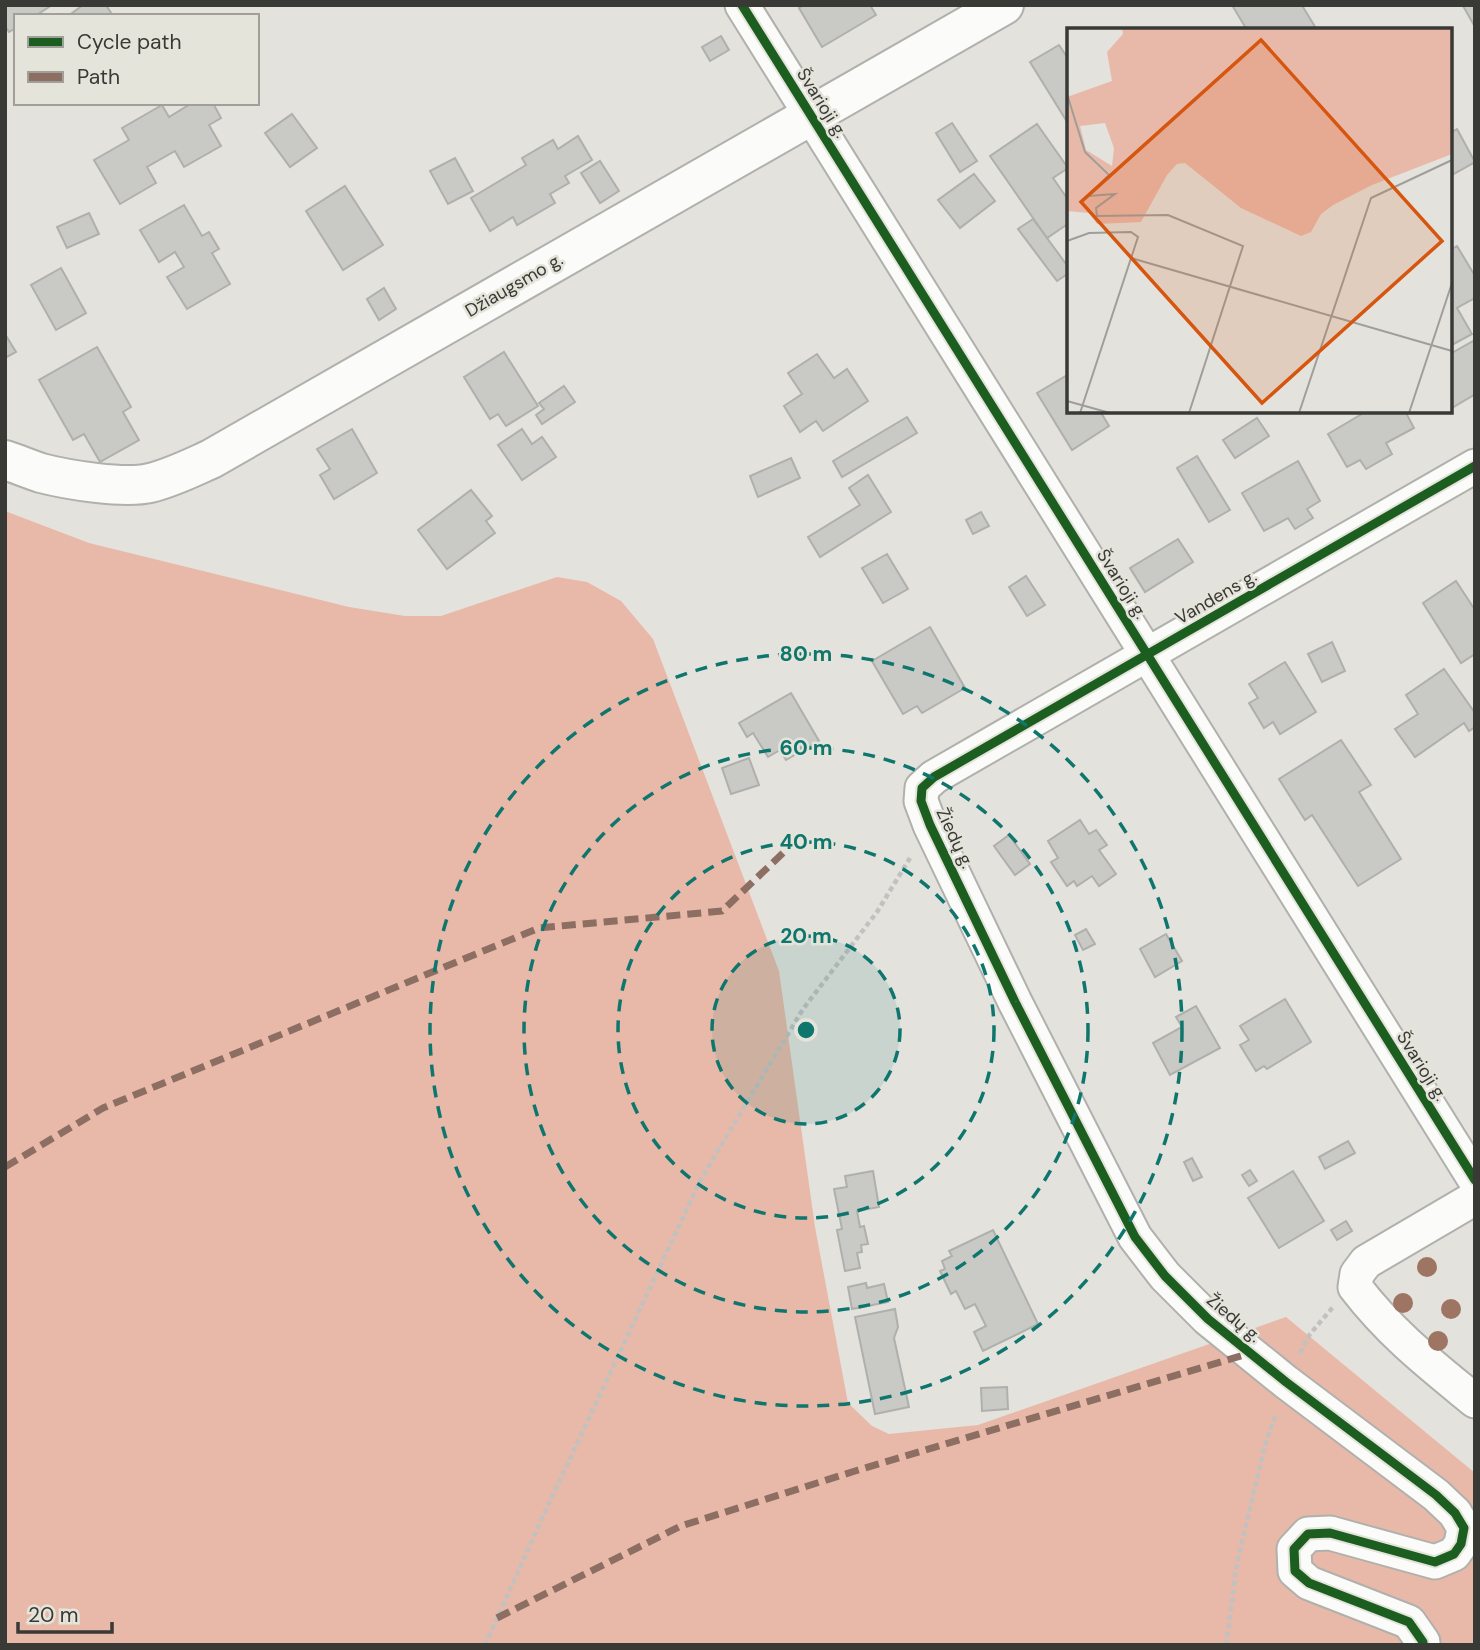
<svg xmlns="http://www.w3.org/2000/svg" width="1480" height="1650" font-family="'DM Sans',sans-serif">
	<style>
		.forest { fill: #e8b9a8 }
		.building { fill: #c9cac6; stroke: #afb0ac; stroke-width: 2 }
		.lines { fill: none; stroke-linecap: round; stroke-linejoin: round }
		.minor-casing { stroke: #b0b0ac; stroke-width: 37 }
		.tertiary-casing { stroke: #b0b0ac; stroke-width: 42 }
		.path { stroke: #c1c1c0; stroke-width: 4.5; stroke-dasharray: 5 3.5; stroke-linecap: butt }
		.minor { stroke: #fbfbfa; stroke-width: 33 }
		.tertiary { stroke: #fbfbfa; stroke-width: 38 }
		.quiet { stroke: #8d6e63; stroke-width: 7; stroke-dasharray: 14 7; stroke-linecap: butt }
		.cycleway-casing { stroke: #e5e4db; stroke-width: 13 }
		.cycleway { stroke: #1b5e20; stroke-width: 9 }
		.tree { fill: #9e7563 }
		.ring { fill: none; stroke: #0f766e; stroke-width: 3.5; stroke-dasharray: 12 9 }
		.labels { text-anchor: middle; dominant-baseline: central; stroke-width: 5; stroke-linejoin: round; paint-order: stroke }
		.street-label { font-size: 18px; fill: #393935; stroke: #e5e4db }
		.inset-road { fill: none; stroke: #9f9e9a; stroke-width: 2 }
		.view { fill: #d65610; fill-opacity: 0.15; stroke: #d65610; stroke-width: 3.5 }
		.inset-edge { fill: none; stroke: #393935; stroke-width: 3.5 }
		.centre { fill: #0f766e; stroke: #e5e4db; stroke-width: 3.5 }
		.ring-label { font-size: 21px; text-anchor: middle; font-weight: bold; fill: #0f766e; stroke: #e5e4db; stroke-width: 5; stroke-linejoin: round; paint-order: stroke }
	</style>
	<rect width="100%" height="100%" fill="#e3e2dd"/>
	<path class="forest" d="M5,511L89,543L349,607L405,616H441L557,577L587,582L621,601L653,639L779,971L815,1227L848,1403L872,1426L889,1434L978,1425L1286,1317L1475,1473V1645H5Z"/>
	<g class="building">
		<path d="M5,5H52L35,16H16V28L9,32L5,26Z"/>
		<path d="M83,5H106L113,16H68Z"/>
		<path d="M804,5H870L876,15L822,47L799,8Z"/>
		<path d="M1232,5H1306L1303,7L1317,30H1247Z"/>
		<path d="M1465,5H1475V27L1463,6Z"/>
		<path d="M721,36L729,50L710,61L702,47Z"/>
		<path d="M1059,45L1069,60V125L1030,62Z"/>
		<path d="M192,103H213L221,118L209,125L221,146L184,167L175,151L147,167L156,183L120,204L94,160L129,140L122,128L162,105L169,117Z"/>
		<path d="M292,114L317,148L290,167L265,133Z"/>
		<path d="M952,123L977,161L960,172L936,133Z"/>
		<path d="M1037,124L1068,168L1053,178L1069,201V223L1047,238L990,156Z"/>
		<path d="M1457,129L1475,162L1450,176V133Z"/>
		<path d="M578,136L592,160L565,176L569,183L550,194L555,203L517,225L513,217L490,231L471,198L526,165L522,158L553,140L558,149Z"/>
		<path d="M455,158L473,191L448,204L430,171Z"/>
		<path d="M600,161L619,191L600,203L581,173Z"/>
		<path d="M974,174L995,201L960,228L938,200Z"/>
		<path d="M345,186L383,245L343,270L306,211Z"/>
		<path d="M184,205L202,236L209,232L219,249L212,253L230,284L187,309L167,277L184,267L175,252L159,262L140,230Z"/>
		<path d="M89,213L99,234L67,248L57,227Z"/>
		<path d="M1033,219L1069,268V273L1057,281L1018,229Z"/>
		<path d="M1457,246L1475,276V298L1457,308L1472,334L1450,346V250Z"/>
		<path d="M61,268L86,313L56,330L31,285Z"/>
		<path d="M384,288L396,309L379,320L367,299Z"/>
		<path d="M5,334L16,352L5,358Z"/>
		<path d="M1475,340V397L1474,395L1452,408L1450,405V354Z"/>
		<path d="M97,347L131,407L123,412L139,440L100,462L84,434L73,440L39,380Z"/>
		<path d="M504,352L538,406L506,426L498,414L490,419L464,377Z"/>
		<path d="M817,354L834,378L847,369L868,401L823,431L816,421L800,432L784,406L802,394L788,373Z"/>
		<path d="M1069,374V411H1100L1109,426L1072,450L1037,393Z"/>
		<path d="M564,386L575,402L542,424L536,415L544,409L539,403Z"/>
		<path d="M1367,411H1405L1414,428L1386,443L1392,454L1366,469L1360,460L1347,467L1328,434Z"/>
		<path d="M907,417L917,433L842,477L833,461Z"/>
		<path d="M1257,418L1269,436L1235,458L1223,440Z"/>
		<path d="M352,429L377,473L334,499L320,475L330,469L317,449Z"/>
		<path d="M522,429L532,444L542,437L556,457L522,480L498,445Z"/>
		<path d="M1197,456L1230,510L1209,522L1177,468Z"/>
		<path d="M791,458L800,478L758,497L750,476Z"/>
		<path d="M1298,461L1320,501L1307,509L1313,518L1295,529L1288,518L1264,531L1242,493Z"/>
		<path d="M868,475L891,512L820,557L808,537L860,505L849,488Z"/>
		<path d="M471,490L492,516L486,521L495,533L447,569L418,530Z"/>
		<path d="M981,512L989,526L973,534L966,520Z"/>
		<path d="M1178,539L1193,562L1145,592L1130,568Z"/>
		<path d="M887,554L908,589L883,603L862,568Z"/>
		<path d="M1026,576L1045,605L1027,616L1009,587Z"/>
		<path d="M1456,581L1475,610V654L1461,663L1423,603Z"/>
		<path d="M930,627L965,688L922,713L917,706L903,714L872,661Z"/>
		<path d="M1332,642L1345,671L1322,682L1308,654Z"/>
		<path d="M1285,662L1316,712L1280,734L1273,722L1264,728L1249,703L1258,698L1249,684Z"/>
		<path d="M1444,669L1475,713V727L1469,731L1464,723L1415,757L1395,729L1418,714L1406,695Z"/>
		<path d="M791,693L819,741L786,760L780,750L768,757L753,733L747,737L739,723Z"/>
		<path d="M1341,740L1371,785L1359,792L1401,859L1358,886L1312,815L1305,820L1279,779Z"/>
		<path d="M749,758L759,785L731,794L722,768Z"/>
		<path d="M1080,820L1089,834L1096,830L1107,845L1099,850L1116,874L1099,886L1092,876L1077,886L1074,881L1067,886L1051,862L1058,858L1048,841Z"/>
		<path d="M1009,835L1030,864L1015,875L994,846Z"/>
		<path d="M1086,929L1095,944L1083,950L1075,935Z"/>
		<path d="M1166,934L1182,961L1155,977L1140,949Z"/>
		<path d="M1285,999L1311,1042L1267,1069L1264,1066L1256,1071L1240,1045L1249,1040L1240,1026Z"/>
		<path d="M1196,1006L1220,1048L1170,1075L1153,1043L1182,1027L1176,1017Z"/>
		<path d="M1348,1141L1355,1153L1325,1169L1319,1157Z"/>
		<path d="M1192,1158L1202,1177L1193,1181L1184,1162Z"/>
		<path d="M1250,1170L1257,1181L1249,1186L1242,1175Z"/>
		<path d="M873,1171L879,1207L857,1211L860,1227L864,1226L868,1244L861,1245L862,1252L857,1253L860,1268L845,1271L837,1230L842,1229L834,1189L847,1187L845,1176Z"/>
		<path d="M1293,1171L1324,1221L1279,1248L1248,1198Z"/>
		<path d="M1346,1221L1352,1231L1337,1240L1331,1230Z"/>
		<path d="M993,1230L1038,1324L983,1351L974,1332L986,1326L975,1304L965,1309L956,1291L951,1294L940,1271L945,1269L942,1261L952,1256L949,1251Z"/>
		<path d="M866,1283L867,1288L884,1284L888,1302L852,1309L848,1287Z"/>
		<path d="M895,1309L898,1327L894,1338L909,1407L875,1414L855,1317Z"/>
		<path d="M1007,1387L1008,1409L982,1411L981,1388Z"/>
	</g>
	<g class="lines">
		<g class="minor-casing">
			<g id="minor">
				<path d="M742,5L1475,1180"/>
				<path d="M1475,1198L1366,1262L1357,1274L1355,1287C1391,1334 1430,1364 1475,1401"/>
				<path d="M1423,1645V1642L1409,1622L1309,1583L1295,1571L1294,1549L1308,1534L1330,1533L1435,1562L1454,1554L1461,1544L1464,1528L1455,1513L1436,1495L1286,1382L1208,1319L1165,1276L1135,1237L1015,1002L930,825L921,801L922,788L934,777L1475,466"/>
			</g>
		</g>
		<g class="tertiary-casing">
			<path id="tertiary" d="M5,460C17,464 29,469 41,473C68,480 124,489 150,483C171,478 191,468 211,459L1004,5"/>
		</g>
		<g class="path">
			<path d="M1300,1353L1310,1334L1333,1307"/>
			<path d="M485,1645L545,1512L701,1179L803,1009L877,912L910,858"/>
			<path d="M1226,1645L1237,1563L1266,1441L1276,1414"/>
		</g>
		<use href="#minor" class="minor"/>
		<use href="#tertiary" class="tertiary"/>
		<g class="quiet">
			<path d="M5,1167L103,1108L539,928L722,911L783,853"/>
			<path d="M497,1618L681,1526L855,1471L1251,1353"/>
		</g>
		<g class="cycleway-casing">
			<g id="cycleway">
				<path d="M742,5L1475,1180"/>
				<path d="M1423,1645V1642L1409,1622L1309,1583L1295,1571L1294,1549L1308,1534L1330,1533L1435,1562L1454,1554L1461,1544L1464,1528L1455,1513L1436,1495L1286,1382L1208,1319L1165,1276L1135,1237L1015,1002L930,825L921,801L922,788L934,777L1475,466"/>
			</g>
		</g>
		<use href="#cycleway" class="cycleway"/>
	</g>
	<g class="tree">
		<circle cx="1427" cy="1267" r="10"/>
		<circle cx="1403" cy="1303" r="10"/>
		<circle cx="1451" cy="1309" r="10"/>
		<circle cx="1438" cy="1341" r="10"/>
	</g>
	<circle cx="806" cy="1030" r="94" fill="#0f766e" fill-opacity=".12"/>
	<g class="ring">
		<circle cx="806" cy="1030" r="94"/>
		<circle cx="806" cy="1030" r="188"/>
		<circle cx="806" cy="1030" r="282"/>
		<circle cx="806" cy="1030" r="376"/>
	</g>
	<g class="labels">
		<g class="street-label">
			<text transform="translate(822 103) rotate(58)">Švarioji g.</text>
			<text transform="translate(514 285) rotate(-30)">Džiaugsmo g.</text>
			<text transform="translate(1122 584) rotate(58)">Švarioji g.</text>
			<text transform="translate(1216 597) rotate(-30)">Vandens g.</text>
			<text transform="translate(955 838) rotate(65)">Žiedų g.</text>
			<text transform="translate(1422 1066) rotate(58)">Švarioji g.</text>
			<text transform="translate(1234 1318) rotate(40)">Žiedų g.</text>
		</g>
	</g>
	<g transform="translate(1067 28)">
		<rect width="385" height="385" fill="#e3e2dd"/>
		<path d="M55,0H385V126L305,157L266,177L254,186L244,204L234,208L174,180L118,135L110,136L100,147L74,194L30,196L22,185L0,183V69L45,53L40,24L56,6ZM38,95L47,120L45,138L19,122L13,98Z" fill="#e8b9a8" fill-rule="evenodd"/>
		<path class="inset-road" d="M0,66L18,124L42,147L21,168L48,166L29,180L30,188L101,187L176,218L122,385M0,213L22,205L64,204L71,209L13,385M64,230L385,323M0,373L43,385M232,385L304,170L385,132M342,385L385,255"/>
		<path class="view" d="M194,12L375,213L195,375L14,174Z"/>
		<rect width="385" height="385" class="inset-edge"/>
	</g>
	<circle cx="806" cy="1030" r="10" class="centre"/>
	<g class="ring-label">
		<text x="806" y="661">80 m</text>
		<text x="806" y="755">60 m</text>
		<text x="806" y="849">40 m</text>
		<text x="806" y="943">20 m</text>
	</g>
	<rect width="1480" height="1650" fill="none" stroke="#393935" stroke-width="14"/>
	<rect x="14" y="14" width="245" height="91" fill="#e5e4db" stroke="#a0a099" stroke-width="2"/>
	<rect x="28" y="37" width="35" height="10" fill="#1b5e20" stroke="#a0a099" stroke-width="2"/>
	<text x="77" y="49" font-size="21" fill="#393935">Cycle path</text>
	<rect x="28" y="72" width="35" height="10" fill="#8d6e63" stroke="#a0a099" stroke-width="2"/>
	<text x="77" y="84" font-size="21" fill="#393935">Path</text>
	<path d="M18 1622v10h94v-10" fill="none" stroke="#393935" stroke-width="3.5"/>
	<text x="28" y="1622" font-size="21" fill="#393935" stroke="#e5e4db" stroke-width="5" paint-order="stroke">20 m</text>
</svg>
